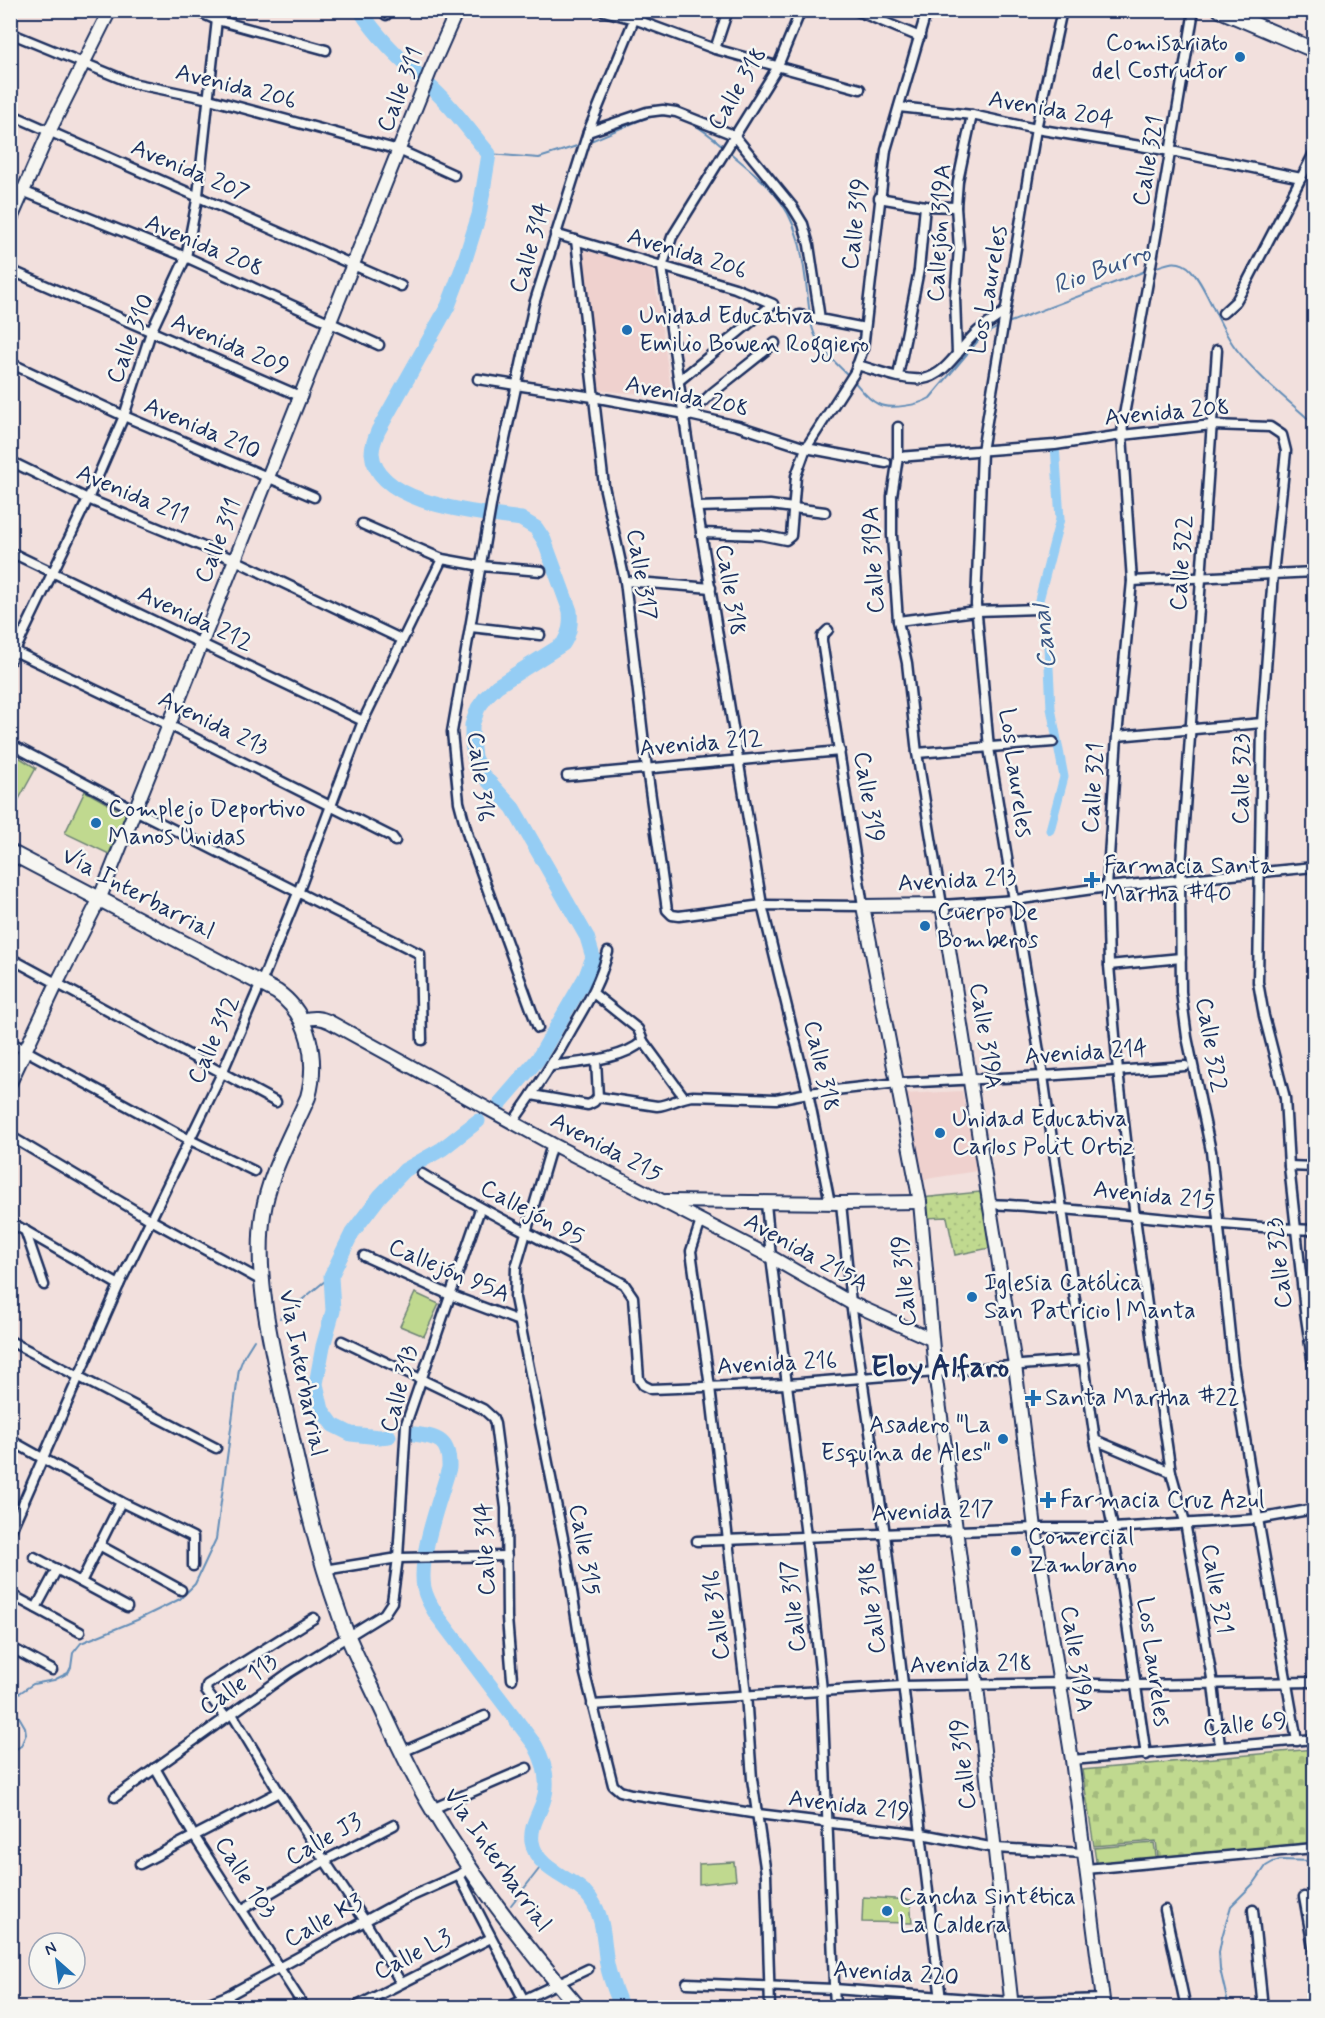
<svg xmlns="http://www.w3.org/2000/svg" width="1325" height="2018" font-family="Mynerve,sans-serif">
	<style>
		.built { fill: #efd1ce }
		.grass { fill: url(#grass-dots); stroke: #6e8476; stroke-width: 1.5 }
		.cemetery { fill: url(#cemetery-stones); stroke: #6e8476; stroke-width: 1.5 }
		.pitch { fill: #c0d98f; stroke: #6e8476; stroke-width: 1.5 }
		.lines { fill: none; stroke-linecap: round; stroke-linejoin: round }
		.stream { stroke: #648eb8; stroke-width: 2 }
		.canal { stroke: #95cdf4; stroke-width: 9 }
		.river { stroke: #95cdf4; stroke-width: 15 }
		.street-casing { stroke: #1b2f5e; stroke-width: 13 }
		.secondary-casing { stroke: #1b2f5e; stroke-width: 16 }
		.primary-casing { stroke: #1b2f5e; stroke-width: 18 }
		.street { stroke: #f6f6f2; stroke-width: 8 }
		.secondary { stroke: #f6f6f2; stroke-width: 12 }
		.primary { stroke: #f6f6f2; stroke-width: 14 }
		.poi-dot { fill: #1f6fb2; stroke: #f6f6f2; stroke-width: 2 }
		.labels { text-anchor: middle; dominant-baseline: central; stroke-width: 5; stroke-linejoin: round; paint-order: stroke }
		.poi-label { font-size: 24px; fill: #1b2f5e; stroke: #f6f6f2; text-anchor: start }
		.street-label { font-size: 24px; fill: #1b2f5e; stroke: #f6f6f2 }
		.water-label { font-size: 26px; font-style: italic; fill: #3a5684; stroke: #f6f6f2 }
		.district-label { font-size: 30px; font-weight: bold; fill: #1b2f5e; stroke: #f6f6f2 }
	</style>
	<defs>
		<pattern id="grass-dots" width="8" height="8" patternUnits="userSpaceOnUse" patternTransform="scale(1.5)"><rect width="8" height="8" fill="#c0d98f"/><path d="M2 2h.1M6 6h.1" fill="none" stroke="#a4bb7e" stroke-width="1.8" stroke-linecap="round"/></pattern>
		<pattern id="cemetery-stones" width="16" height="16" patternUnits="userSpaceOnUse" patternTransform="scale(1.5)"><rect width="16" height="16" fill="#c0d98f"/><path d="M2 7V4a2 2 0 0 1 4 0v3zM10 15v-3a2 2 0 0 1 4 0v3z" fill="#a4bb7e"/></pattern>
	</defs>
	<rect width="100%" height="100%" fill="#f2e0dd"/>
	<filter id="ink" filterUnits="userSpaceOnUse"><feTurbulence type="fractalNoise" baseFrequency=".0167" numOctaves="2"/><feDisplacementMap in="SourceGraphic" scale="12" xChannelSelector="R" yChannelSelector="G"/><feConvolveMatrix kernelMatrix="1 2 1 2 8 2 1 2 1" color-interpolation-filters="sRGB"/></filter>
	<g filter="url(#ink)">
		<g class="built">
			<path d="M583,250L653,268L672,397L598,390Z"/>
			<path d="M962,1091L977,1171L920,1180L904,1094Z"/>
		</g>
		<path class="grass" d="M980,1192L990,1248L955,1255L947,1217L924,1218L921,1198Z"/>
		<path class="cemetery" d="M1314,1749V1843L1158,1857L1156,1841L1094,1846L1082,1770Z"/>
		<g class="pitch">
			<path d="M17,756L36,768L19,799L10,794L11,767Z"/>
			<path d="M85,791L126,814L109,854L65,833Z"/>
			<path d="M415,1293L439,1304L424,1336L400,1326Z"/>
			<path d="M1154,1843L1157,1862L1097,1867L1094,1848Z"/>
			<path d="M734,1862L736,1880L699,1884V1864Z"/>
			<path d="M863,1897L910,1900L912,1923L862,1922Z"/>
		</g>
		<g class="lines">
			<g class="stream">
				<path d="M588,142C651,118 665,95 724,147"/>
				<path d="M728,151C743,164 760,177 773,192C804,226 804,272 810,315"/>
				<path d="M489,154L539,158L580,145"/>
				<path d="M1154,268C1168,263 1179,258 1191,270C1209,290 1218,327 1237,350C1259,378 1288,400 1314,424"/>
				<path d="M811,321C814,345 833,360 849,376"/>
				<path d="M1005,324L1148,270"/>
				<path d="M853,380C860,388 868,400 878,404C890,410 919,405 930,398L977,342L984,335L1000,326"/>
				<path d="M280,1318L331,1276"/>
				<path d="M10,1753L21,1746L26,1734L25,1727L15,1710V1702L18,1694L33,1684L54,1680L68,1673L71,1667L73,1653L81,1643L137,1620L180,1599L195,1584L216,1539L239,1369L244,1356L254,1340"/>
				<path d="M511,1905L543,1864"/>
				<path d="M1229,2008L1220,1969L1219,1952L1222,1937L1231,1906L1255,1882L1266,1866L1273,1862L1280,1860L1314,1861"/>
			</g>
			<path class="canal" d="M1050,830L1064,777L1051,708L1048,647L1039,600L1060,519L1055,445"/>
			<g class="river">
				<path d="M360,10C380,42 408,65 435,91C455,110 471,133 489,154L479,215L462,269L448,306L378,431C375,438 372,445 372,453C376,506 483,513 521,519L536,528L544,540L570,611C571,624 570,633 563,644L497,686L486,697L478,708L472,725V741L474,757L481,773L513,808L587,937L593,957L586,976L538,1059L501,1102"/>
				<path d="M414,1434C438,1437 450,1440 449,1468C440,1500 418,1556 424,1588C426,1598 431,1606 436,1614L535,1745C545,1763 550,1782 543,1802C538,1816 530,1827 532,1842C537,1872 574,1877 590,1898C605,1918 603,1941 607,1964C610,1980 616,1993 622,2008"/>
				<path d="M389,1436L379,1437L351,1434L333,1425L322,1410L316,1384L323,1346L333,1311L331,1276L352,1233L380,1196L405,1170L442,1149L478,1121"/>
			</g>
			<g class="street-casing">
				<g id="street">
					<path d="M194,10L217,20L326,50"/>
					<path d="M600,10L634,19L715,49L860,89"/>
					<path d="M801,10L777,68L672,237L662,267L697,507L762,905L808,1093L830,1203"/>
					<path d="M855,10L920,37"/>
					<path d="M1062,10L1036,129L982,451L976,604L989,748L1043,1076L1095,1440L1113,1528L1146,1755"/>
					<path d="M1194,10L1153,254L1124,415L1122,435L1132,581L1117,736L1107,887L1109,965L1118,1071L1135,1217L1156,1371L1171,1472L1185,1522L1213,1684L1220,1746"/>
					<path d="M386,15L387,10"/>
					<path d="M10,33L132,83L209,99L399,150L454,175"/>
					<path d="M715,49L728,10"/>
					<path d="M899,107L972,115L1036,129L1171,151L1301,178"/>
					<path d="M10,114L401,286"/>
					<path d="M588,132L647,112L663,110L676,112L734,135L792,206L803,224L809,245L820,319"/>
					<path d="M10,186L186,257L379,345"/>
					<path d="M879,198L925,206L956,207"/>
					<path d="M555,234L735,288L773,304L680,380"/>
					<path d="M576,240L604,486L625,581L647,769L667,910L672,915L679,916L762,905L863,906L822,641V636L828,630"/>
					<path d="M10,270L302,397"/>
					<path d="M1223,313L1236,301L1247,282L1314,153"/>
					<path d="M799,315L865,328"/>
					<path d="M1217,350L1180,880L1181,992L1187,1037L1211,1151L1233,1364L1258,1519L1297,1741"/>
					<path d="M957,354L955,298L959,248L956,207L958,181L972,115"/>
					<path d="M10,363L124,416L314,497"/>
					<path d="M857,365C877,370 901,381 922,379C947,376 960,346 978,331C987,324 996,319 1004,312"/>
					<path d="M898,376L919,270L925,206"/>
					<path d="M478,379L593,397L685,414L738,426L806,448L886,463"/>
					<path d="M689,416L712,393L775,343"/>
					<path d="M898,427V457L892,496V536L898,621L907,663L917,753L942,905L1015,900L1107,887L1314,867"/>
					<path d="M898,457L1055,445L1122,435L1212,425L1270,427L1282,435L1286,451L1273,574L1262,723L1258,982L1264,1016L1285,1098L1289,1166L1305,1311L1314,1372"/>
					<path d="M10,461L88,499L235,560L401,639"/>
					<path d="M697,507L770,505L825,512"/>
					<path d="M362,524L442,559L481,566L541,571"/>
					<path d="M701,533L761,535L786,540L791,536L796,476L806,448L855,372L863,349L886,150L927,10"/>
					<path d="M10,552L363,721"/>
					<path d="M625,581L711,588"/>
					<path d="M1132,581L1314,572"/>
					<path d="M898,621L976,611L1037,609"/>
					<path d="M471,627L540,635"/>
					<path d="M12,650L169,725L392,837L395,841"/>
					<path d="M10,661L88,499L124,416L151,332L186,257L198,195L218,10"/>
					<path d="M1117,736L1262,723"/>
					<path d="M10,744L135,810L420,954L422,1040"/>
					<path d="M917,753L1053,742"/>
					<path d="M567,776L840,751"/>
					<path d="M10,958L276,1102"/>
					<path d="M1109,965L1181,958"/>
					<path d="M538,1028L468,836L459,802L452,732L492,500L534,304L588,132L638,10"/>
					<path d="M643,1041L684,1097"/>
					<path d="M10,1042L188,1139L254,1171"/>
					<path d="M552,1066C579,1062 623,1060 643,1041L638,1029L593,993"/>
					<path d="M532,1095L588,1105L594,1102L598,1097L596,1060"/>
					<path d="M598,1097L657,1106C670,1105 680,1097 693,1096L776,1099L808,1093L898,1083L1043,1076L1185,1066"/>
					<path d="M513,1122C535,1091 555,1060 573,1027C589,1000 600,982 608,952"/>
					<path d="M10,1136L151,1220L262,1281"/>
					<path d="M552,1144L516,1267L515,1298L566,1553L585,1674L613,1785L620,1791L631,1794L758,1814L922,1834L995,1848L1084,1853"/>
					<path d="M1289,1166L1314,1167"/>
					<path d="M422,1174C488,1214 557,1247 624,1284L633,1297L639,1379L643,1385L651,1389L788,1384L1084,1360"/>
					<path d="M766,1203L771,1257L806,1536L822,1690L835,2008"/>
					<path d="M841,1203L851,1303L885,1534L942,2008"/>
					<path d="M990,1204C1098,1209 1206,1226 1314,1230"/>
					<path d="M701,1221L691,1251L710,1387L746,1694L752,1779L766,1874L770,2008"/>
					<path d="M10,1222L119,1285"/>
					<path d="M25,1230L44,1285"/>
					<path d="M364,1256L450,1295L519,1321"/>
					<path d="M10,1341L216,1448"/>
					<path d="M342,1341L483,1409L493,1418L495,1424L506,1508L507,1618L512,1679"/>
					<path d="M10,1440L121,1502L193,1537V1566"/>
					<path d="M1095,1440L1171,1472"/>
					<path d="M10,1533L119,1285L222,1073L261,983L298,893L363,721L442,559"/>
					<path d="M697,1541L1035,1528H1113L1258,1519L1314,1509"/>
					<path d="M99,1545L181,1590"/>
					<path d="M34,1557L127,1607"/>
					<path d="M324,1570L398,1558L507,1556"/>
					<path d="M81,1582L121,1502"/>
					<path d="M10,1594L80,1632"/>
					<path d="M36,1608L57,1569"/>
					<path d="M10,1647L52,1670"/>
					<path d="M592,1705L902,1686L1058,1683L1137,1685L1314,1682"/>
					<path d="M232,1714L279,1792L365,1921L401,1983"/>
					<path d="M226,1718L206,1691L207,1685L314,1618"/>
					<path d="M402,1752L485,1716"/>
					<path d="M1072,1760L1314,1739"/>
					<path d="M155,1768L194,1836L305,2008"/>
					<path d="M115,1797L290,1672L384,1614L392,1602L398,1558L406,1424L480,1209"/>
					<path d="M432,1809L527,1768"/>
					<path d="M140,1864L279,1792"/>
					<path d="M1086,1869L1314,1848"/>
					<path d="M459,1875L528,2008"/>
					<path d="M1304,1897L1314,1952"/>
					<path d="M243,1909L326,1860L394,1825"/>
					<path d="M1165,1910L1186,2008"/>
					<path d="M1253,1910L1263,2008"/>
					<path d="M687,1983L834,1989L1011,2002L1103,1999"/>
					<path d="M227,1996L234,2008"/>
					<path d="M196,2008L227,1996L405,1899L459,1875L470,1868"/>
					<path d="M353,2008L491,1938"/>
					<path d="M506,2008L588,1969"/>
				</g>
			</g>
			<g class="secondary-casing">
				<g id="secondary">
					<path d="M10,221L49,132L110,10"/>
					<path d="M302,1020C313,1017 320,1017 330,1022L552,1144L771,1257L851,1303L931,1339"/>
					<path d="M10,1083L57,983L99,900L431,69L457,10"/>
					<path d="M666,1201L841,1203L920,1202"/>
					<path d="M1012,2008L977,1686L935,1372L920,1202L863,906L942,905L1015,1365L1035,1528L1072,1760L1104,2008"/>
				</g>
			</g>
			<g class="primary-casing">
				<g id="primary">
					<path d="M1220,10L1314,50"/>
					<path d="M10,852L277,992C310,1015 318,1060 308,1097C292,1134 269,1173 263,1214C254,1277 272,1350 286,1412C301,1481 316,1550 340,1616C350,1646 366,1674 379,1703C396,1739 412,1776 433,1810C474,1880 526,1947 579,2008"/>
				</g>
			</g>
			<use href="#street" class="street"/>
			<use href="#secondary" class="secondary"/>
			<use href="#primary" class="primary"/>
		</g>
	</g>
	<g class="poi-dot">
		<circle cx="1240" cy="57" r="6"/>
		<circle cx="627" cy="330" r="6"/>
		<circle cx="96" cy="823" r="6"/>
		<path d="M1089 871h6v6h6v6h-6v6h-6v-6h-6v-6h6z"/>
		<circle cx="925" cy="926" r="6"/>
		<circle cx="940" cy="1133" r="6"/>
		<circle cx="972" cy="1297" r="6"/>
		<path d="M1030 1389h6v6h6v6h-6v6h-6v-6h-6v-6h6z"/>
		<circle cx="1003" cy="1439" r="6"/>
		<path d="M1045 1491h6v6h6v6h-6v6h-6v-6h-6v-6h6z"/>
		<circle cx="1016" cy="1551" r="6"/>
		<circle cx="887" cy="1911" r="6"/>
	</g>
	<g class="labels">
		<g class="poi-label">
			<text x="1228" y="43" text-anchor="end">Comisariato<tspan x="1228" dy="28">del Costructor</tspan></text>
			<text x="639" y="316">Unidad Educativa<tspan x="639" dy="28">Emilio Bowen Roggiero</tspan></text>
			<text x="108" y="809">Complejo Deportivo<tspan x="108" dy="28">Manos Unidas</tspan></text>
			<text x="1104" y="866">Farmacia Santa<tspan x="1104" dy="28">Martha #40</tspan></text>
			<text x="937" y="912">Cuerpo De<tspan x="937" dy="28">Bomberos</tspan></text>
			<text x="952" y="1119">Unidad Educativa<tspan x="952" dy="28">Carlos Polit Ortiz</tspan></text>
			<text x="984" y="1283">Iglesia Católica<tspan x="984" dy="28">San Patricio | Manta</tspan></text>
			<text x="1045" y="1398">Santa Martha #22</text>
			<text x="991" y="1425" text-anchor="end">Asadero "La<tspan x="991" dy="28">Esquina de Ales"</tspan></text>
			<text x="1060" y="1500">Farmacia Cruz Azul</text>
			<text x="1028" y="1537">Comercial<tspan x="1028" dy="28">Zambrano</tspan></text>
			<text x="899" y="1897">Cancha Sintética<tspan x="899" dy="28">La Caldera</tspan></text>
		</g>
		<g class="street-label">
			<text transform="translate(236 87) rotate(14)">Avenida 206</text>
			<text transform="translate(738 89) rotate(-59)">Calle 318</text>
			<text transform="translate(401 90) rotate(-68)">Calle 311</text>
			<text transform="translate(1051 110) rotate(10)">Avenida 204</text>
			<text transform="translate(1149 161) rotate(-80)">Calle 321</text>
			<text transform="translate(190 171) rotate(23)">Avenida 207</text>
			<text transform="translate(856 224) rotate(-83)">Calle 319</text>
			<text transform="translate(940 233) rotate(-87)">Callejón 319A</text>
			<text transform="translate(204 246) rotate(23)">Avenida 208</text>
			<text transform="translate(531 248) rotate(-73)">Calle 314</text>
			<text transform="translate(687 254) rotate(17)">Avenida 206</text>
			<text transform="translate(989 290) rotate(-80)">Los Laureles</text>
			<text transform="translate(131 339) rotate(-69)">Calle 310</text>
			<text transform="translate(230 345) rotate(23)">Avenida 209</text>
			<text transform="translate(687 397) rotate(12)">Avenida 208</text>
			<text transform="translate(1167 413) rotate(-5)">Avenida 208</text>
			<text transform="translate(202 429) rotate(23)">Avenida 210</text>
			<text transform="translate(132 495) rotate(23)">Avenida 211</text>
			<text transform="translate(219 541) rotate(-68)">Calle 311</text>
			<text transform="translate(874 560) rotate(-93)">Calle 319A</text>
			<text transform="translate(1182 563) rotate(-86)">Calle 322</text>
			<text transform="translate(641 575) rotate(81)">Calle 317</text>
			<text transform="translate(730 590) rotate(81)">Calle 318</text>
			<text transform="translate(195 619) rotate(25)">Avenida 212</text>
			<text transform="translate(213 724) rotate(26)">Avenida 213</text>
			<text transform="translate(701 744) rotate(-5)">Avenida 212</text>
			<text transform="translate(1015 773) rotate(82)">Los Laureles</text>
			<text transform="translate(480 777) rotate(83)">Calle 316</text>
			<text transform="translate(1242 779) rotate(-89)">Calle 323</text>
			<text transform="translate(1094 788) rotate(-86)">Calle 321</text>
			<text transform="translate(868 797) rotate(81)">Calle 319</text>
			<text transform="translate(957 881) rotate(-3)">Avenida 213</text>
			<text transform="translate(138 894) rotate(28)">Vía Interbarrial</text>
			<text transform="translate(985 1036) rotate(81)">Calle 319A</text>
			<text transform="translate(214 1040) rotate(-66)">Calle 312</text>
			<text transform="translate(1211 1045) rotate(80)">Calle 322</text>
			<text transform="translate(1086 1053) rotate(-4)">Avenida 214</text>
			<text transform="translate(821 1066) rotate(77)">Calle 318</text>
			<text transform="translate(606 1148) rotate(28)">Avenida 215</text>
			<text transform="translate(1154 1196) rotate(6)">Avenida 215</text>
			<text transform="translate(532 1213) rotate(28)">Callejón 95</text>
			<text transform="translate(806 1253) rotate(29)">Avenida 215A</text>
			<text transform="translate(1280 1263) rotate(-96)">Calle 323</text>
			<text transform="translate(449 1271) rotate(23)">Callejón 95A</text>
			<text transform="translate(905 1281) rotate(-95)">Calle 319</text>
			<text transform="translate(777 1364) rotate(-3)">Avenida 216</text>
			<text transform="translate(302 1373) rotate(79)">Vía Interbarrial</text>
			<text transform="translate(400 1389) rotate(-75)">Calle 313</text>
			<text transform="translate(933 1512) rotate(-2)">Avenida 217</text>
			<text transform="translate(486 1549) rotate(-92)">Calle 314</text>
			<text transform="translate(584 1550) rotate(80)">Calle 315</text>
			<text transform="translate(1216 1589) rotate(80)">Calle 321</text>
			<text transform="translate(794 1606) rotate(-96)">Calle 317</text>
			<text transform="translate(873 1608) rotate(-97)">Calle 318</text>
			<text transform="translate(717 1615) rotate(-97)">Calle 316</text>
			<text transform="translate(1076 1659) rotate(81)">Calle 319A</text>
			<text transform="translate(1153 1662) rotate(82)">Los Laureles</text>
			<text transform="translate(971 1665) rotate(-1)">Avenida 218</text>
			<text transform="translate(239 1685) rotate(-35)">Calle 113</text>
			<text transform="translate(1245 1725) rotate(-5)">Calle 69</text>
			<text transform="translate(964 1764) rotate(-96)">Calle 319</text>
			<text transform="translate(849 1806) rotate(7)">Avenida 219</text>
			<text transform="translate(324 1840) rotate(-29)">Calle J3</text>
			<text transform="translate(497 1860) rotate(55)">Vía Interbarrial</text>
			<text transform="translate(245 1878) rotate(57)">Calle 103</text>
			<text transform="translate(324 1921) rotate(-29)">Calle K3</text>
			<text transform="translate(413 1955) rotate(-27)">Calle L3</text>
			<text transform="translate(896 1974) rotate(4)">Avenida 220</text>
		</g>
		<g class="water-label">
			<text transform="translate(1102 270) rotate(-20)">Rio Burro</text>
			<text transform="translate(1045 637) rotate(-96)">Canal</text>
		</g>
		<g class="district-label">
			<text x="940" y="1367">Eloy Alfaro</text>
		</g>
	</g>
	<rect width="1325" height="2018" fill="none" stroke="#f6f6f2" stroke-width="36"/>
	<rect x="18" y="18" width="1289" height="1982" fill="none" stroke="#1b2f5e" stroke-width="2" filter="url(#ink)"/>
	<g transform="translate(57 1961) rotate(332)"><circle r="28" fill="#f6f6f2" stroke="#9ea6b7" stroke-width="1.5"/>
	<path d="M0-4.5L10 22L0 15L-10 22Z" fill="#1f6fb2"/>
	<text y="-9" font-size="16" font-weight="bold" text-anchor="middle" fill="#1b2f5e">N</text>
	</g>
</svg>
